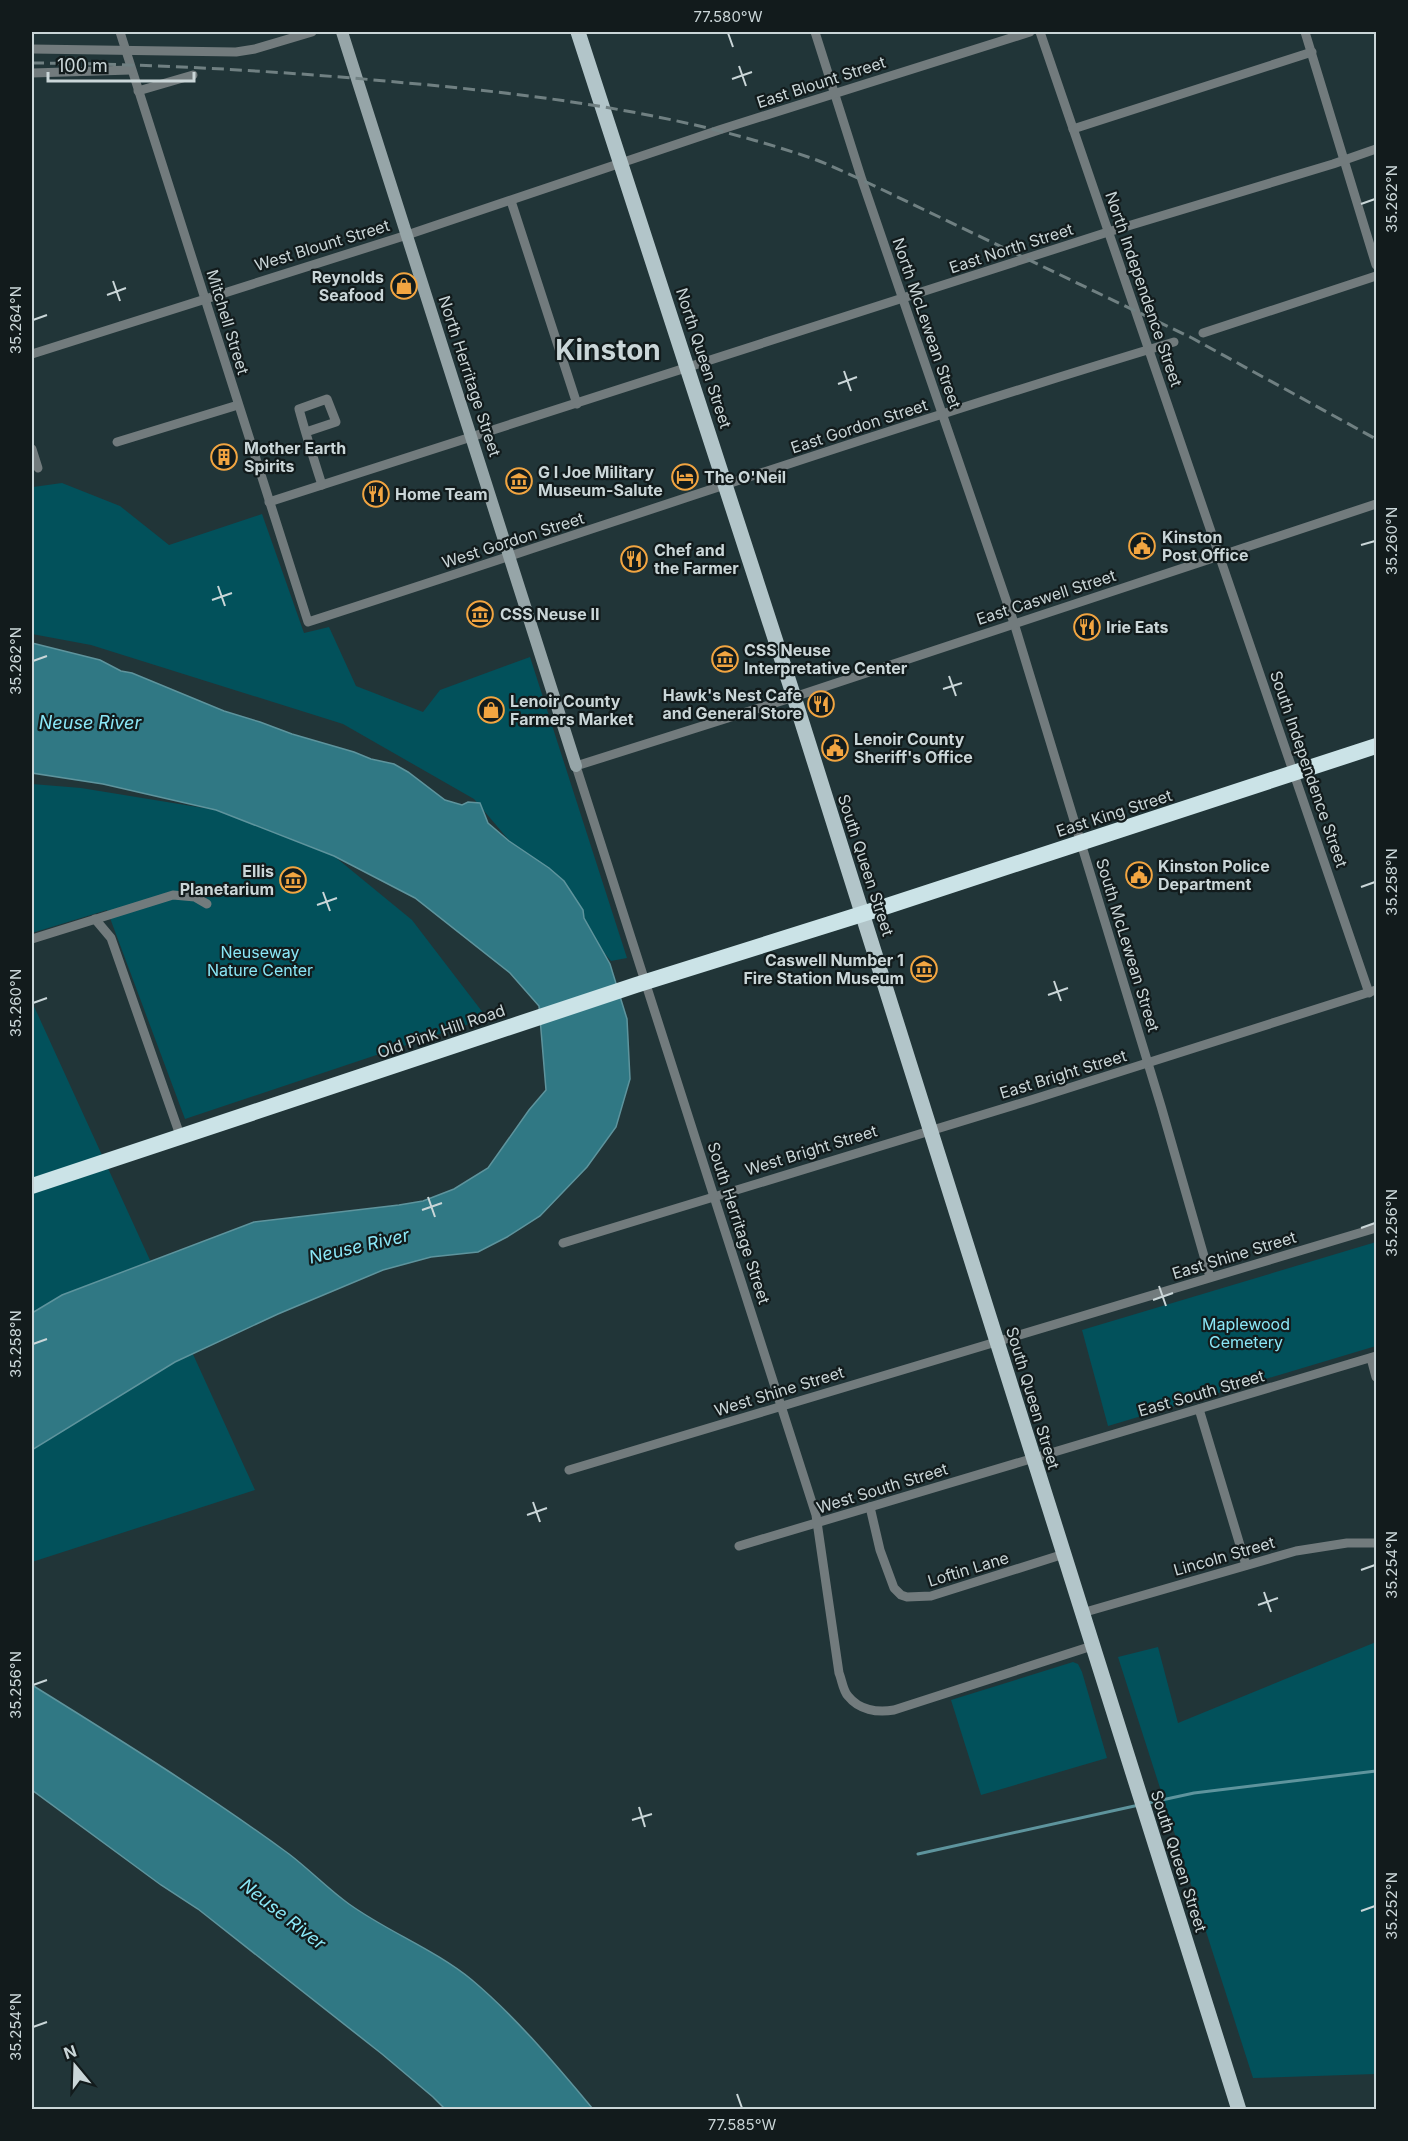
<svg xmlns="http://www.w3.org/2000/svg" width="1408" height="2141" font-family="Inter,sans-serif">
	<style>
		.green { fill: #02515b }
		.water { fill: #307884; stroke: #5e949d; stroke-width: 1.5 }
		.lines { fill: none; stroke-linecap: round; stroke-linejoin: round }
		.stream { stroke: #5e949d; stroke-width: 3 }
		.street { stroke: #727b7d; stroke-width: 9 }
		.secondary { stroke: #96a5a8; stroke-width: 12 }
		.primary { stroke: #b2c5c9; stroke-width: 15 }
		.highway { stroke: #cbe3e7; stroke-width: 16 }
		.rail { stroke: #708082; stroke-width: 3; stroke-dasharray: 12 6; stroke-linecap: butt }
		.ticks { fill: none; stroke: #cad6d8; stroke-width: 2 }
		.labels { text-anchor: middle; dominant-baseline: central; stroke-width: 4.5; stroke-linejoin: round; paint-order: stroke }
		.street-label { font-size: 16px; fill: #cad6d8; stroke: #121b1c }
		.poi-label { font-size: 16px; font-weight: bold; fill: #cad6d8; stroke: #121b1c; text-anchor: start }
		.park-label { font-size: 16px; fill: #8ae7f7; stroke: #121b1c }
		.water-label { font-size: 18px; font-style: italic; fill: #8be8f8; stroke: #121b1c }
		.town-label { font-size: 28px; font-weight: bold; fill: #cad6d8; stroke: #121b1c }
		.neatline { fill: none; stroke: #cad6d8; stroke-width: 2 }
		.ticks-label { font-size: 15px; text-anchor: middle; fill: #cad6d8 }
	</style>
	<rect width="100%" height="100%" fill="#213538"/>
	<g class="green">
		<path d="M62,483L120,506L169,545L262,514L304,633L329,627L356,686L423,712L440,690L530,657L627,958L611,961L474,799L343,724L91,645L32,634V491L33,487Z"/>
		<path d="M32,784L81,788L216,810L334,856L412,920L487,1018L185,1119L107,910L32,933Z"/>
		<path d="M32,1002L255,1490L32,1562Z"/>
		<path d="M1376,1242V1346L1108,1426L1082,1330Z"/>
		<path d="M1376,1642V2074L1253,2078L1118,1657L1158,1647L1178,1723Z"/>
		<path d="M1073,1662L1078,1664L1082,1672L1107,1758L981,1795L951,1700Z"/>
	</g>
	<g class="water">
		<path d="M32,643L100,660L121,671L132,673L224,711L260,722L292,734L354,752L371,759L394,764L408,772L445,800L462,805L468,802L480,803L488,823L509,841L549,868L564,881L583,910L584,918L610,964L627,1019L630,1079L616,1127L587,1167L540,1216L507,1237L478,1252L431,1257L383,1270L278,1314L175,1362L32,1450V1313L62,1295L254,1222L399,1205L423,1201L454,1189L488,1168L529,1110L546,1090L539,1006L510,973L415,898L334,856L216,810L103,784L32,773Z"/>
		<path d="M32,1685C119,1739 207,1794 289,1854C310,1870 328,1889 349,1904C388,1932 434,1949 472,1980C517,2018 555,2064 593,2109H445L433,2097L382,2054L198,1909L161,1885L32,1790Z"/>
	</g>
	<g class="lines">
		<g class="stream">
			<path d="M1148,1803L1194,1793L1376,1771"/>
			<path d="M918,1854L1139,1805"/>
		</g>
		<g class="street">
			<path d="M120,32L308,622C597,529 884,429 1174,342"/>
			<path d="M815,32L862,180L1014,623L1161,1106L1210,1277"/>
			<path d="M1040,32L1369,993"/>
			<path d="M1305,32L1376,265"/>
			<path d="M32,49L236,52L255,49L312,32"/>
			<path d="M32,73L131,70"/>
			<path d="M138,91L193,75"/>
			<path d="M1073,129L1312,52"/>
			<path d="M511,201L577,404"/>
			<path d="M1203,333L1376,276"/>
			<path d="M32,354L407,235L719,130L1030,32"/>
			<path d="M306,432L336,422L327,399L299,409C306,435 314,460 322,485"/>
			<path d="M117,442L238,405"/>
			<path d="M32,449L38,468"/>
			<path d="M269,502L1108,232L1333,164L1376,149"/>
			<path d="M95,919L111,938L181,1138"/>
			<path d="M32,939L173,895L195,897L207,904"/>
			<path d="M563,1243L1031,1100L1376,990"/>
			<path d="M1371,1358L1376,1377"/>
			<path d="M1199,1409L1246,1565"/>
			<path d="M569,1470L1376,1228"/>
			<path d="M870,1507L880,1550L894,1588L901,1595L907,1597L931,1596L1064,1554"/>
			<path d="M739,1546L1376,1356"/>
			<path d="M1082,1613L1296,1551L1347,1543H1376"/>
			<path d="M1092,1646L894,1710C877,1713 859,1710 848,1696C843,1691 842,1680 839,1673L816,1515L576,766L794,697L1376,504"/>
		</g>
		<path class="secondary" d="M342,32L576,766"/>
		<path class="primary" d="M578,32L794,697L1239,2110"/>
		<path class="highway" d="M32,1186L636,985L878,909L1376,746"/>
		<path class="rail" d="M32,63C157,64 282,71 407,83C542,95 679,113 808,157C826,163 844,172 862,180L1192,338L1376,439"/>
	</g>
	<path class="ticks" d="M728,33L733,47M739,66L746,86M732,79L752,72M1361,204L1375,199M113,281L120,301M107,295L126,288M33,320L47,315M844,371L851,391M838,384L857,377M1361,545L1375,541M218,586L225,606M212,600L232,593M33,661L47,656M949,676L956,696M943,689L962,683M1361,887L1375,882M323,892L330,911M317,905L337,898M1054,981L1061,1001M1048,995L1068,988M33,1003L47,998M428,1197L435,1217M422,1210L442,1203M1361,1228L1375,1223M1159,1286L1166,1306M1153,1300L1173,1293M33,1344L47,1339M533,1502L540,1522M527,1515L547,1508M1361,1570L1375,1565M1264,1592L1271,1612M1258,1605L1278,1598M33,1685L47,1680M639,1807L645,1827M632,1820L652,1814M1361,1911L1375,1906M33,2027L47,2022M737,2094L742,2108"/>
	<defs>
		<g id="shop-ring" transform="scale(1.35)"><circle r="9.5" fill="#121b1c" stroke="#f2a541" stroke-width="1.5"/><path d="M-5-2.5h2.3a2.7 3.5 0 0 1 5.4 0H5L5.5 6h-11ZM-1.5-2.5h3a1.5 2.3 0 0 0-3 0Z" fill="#f2a541"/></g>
		<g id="building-ring" transform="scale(1.35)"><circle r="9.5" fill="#121b1c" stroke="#f2a541" stroke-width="1.5"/><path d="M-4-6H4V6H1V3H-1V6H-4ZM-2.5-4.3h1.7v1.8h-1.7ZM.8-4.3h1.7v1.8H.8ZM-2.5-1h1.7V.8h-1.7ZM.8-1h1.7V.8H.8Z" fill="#f2a541"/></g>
		<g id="hotel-ring" transform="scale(1.35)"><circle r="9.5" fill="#121b1c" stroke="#f2a541" stroke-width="1.5"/><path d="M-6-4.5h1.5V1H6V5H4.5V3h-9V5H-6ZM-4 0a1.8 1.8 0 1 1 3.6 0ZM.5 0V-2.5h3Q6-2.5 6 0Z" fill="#f2a541"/></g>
		<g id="museum-ring" transform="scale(1.35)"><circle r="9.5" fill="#121b1c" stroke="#f2a541" stroke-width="1.5"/><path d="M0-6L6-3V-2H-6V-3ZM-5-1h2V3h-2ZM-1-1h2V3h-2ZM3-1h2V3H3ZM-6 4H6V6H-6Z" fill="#f2a541"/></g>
		<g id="restaurant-ring" transform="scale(1.35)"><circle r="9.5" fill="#121b1c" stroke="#f2a541" stroke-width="1.5"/><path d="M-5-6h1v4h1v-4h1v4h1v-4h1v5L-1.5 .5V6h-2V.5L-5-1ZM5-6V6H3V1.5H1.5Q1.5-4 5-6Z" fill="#f2a541"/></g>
		<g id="civic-ring" transform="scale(1.35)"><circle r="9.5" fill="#121b1c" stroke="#f2a541" stroke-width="1.5"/><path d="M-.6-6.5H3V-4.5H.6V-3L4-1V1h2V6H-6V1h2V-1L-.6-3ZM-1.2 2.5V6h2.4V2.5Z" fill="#f2a541"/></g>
	</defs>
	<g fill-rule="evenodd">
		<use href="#shop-ring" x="404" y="286"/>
		<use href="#building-ring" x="224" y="457"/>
		<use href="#hotel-ring" x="685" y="477"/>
		<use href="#museum-ring" x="519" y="481"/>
		<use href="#restaurant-ring" x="376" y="494"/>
		<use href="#civic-ring" x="1142" y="546"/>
		<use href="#restaurant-ring" x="634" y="559"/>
		<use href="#museum-ring" x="480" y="614"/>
		<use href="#restaurant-ring" x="1087" y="627"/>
		<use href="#museum-ring" x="725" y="659"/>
		<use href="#restaurant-ring" x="821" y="704"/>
		<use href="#shop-ring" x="491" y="710"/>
		<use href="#civic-ring" x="835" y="748"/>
		<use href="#civic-ring" x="1139" y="875"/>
		<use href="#museum-ring" x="293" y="880"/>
		<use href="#museum-ring" x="924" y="969"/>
	</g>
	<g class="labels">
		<g class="street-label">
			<text transform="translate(821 82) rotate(-18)">East Blount Street</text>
			<text transform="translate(322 245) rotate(-17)">West Blount Street</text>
			<text transform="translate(1011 248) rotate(-18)">East North Street</text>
			<text transform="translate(1144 289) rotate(71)">North Independence Street</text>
			<text transform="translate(228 322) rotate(73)">Mitchell Street</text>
			<text transform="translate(927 323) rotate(71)">North McLewean Street</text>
			<text transform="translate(704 358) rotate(72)">North Queen Street</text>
			<text transform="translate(470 376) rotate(72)">North Herritage Street</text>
			<text transform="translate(859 426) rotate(-18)">East Gordon Street</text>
			<text transform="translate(513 540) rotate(-18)">West Gordon Street</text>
			<text transform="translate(1046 597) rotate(-18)">East Caswell Street</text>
			<text transform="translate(1309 769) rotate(71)">South Independence Street</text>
			<text transform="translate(1114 813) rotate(-18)">East King Street</text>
			<text transform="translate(866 865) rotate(72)">South Queen Street</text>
			<text transform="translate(1128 945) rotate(73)">South McLewean Street</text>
			<text transform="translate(441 1031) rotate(-19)">Old Pink Hill Road</text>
			<text transform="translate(1063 1074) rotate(-17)">East Bright Street</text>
			<text transform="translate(811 1150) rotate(-17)">West Bright Street</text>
			<text transform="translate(739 1223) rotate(72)">South Herritage Street</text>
			<text transform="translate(1234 1255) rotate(-17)">East Shine Street</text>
			<text transform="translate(779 1391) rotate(-17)">West Shine Street</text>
			<text transform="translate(1201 1393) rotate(-16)">East South Street</text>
			<text transform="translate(1033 1398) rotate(73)">South Queen Street</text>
			<text transform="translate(882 1488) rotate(-17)">West South Street</text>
			<text transform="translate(1224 1556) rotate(-16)">Lincoln Street</text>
			<text transform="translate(968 1569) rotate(-17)">Loftin Lane</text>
			<text transform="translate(1179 1861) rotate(72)">South Queen Street</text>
		</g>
		<g class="poi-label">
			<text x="384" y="277" text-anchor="end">Reynolds<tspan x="384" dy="18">Seafood</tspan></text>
			<text x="244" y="448">Mother Earth<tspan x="244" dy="18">Spirits</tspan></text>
			<text x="538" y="472">G I Joe Military<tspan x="538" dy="18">Museum-Salute</tspan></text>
			<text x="704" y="477">The O'Neil</text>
			<text x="395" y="494">Home Team</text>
			<text x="1162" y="537">Kinston<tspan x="1162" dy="18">Post Office</tspan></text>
			<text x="654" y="550">Chef and<tspan x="654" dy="18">the Farmer</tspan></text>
			<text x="500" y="614">CSS Neuse II</text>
			<text x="1106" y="627">Irie Eats</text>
			<text x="744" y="650">CSS Neuse<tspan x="744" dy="18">Interpretative Center</tspan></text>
			<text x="802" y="695" text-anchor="end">Hawk's Nest Cafe<tspan x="802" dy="18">and General Store</tspan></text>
			<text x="510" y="701">Lenoir County<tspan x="510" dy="18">Farmers Market</tspan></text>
			<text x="854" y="739">Lenoir County<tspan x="854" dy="18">Sheriff's Office</tspan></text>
			<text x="1158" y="866">Kinston Police<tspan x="1158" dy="18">Department</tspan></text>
			<text x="274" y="871" text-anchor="end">Ellis<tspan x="274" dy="18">Planetarium</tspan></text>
			<text x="904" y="960" text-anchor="end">Caswell Number 1<tspan x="904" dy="18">Fire Station Museum</tspan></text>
		</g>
		<g class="park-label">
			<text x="260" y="952">Neuseway<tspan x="260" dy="18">Nature Center</tspan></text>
			<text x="1246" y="1324">Maplewood<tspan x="1246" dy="18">Cemetery</tspan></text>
		</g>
		<g class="water-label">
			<text x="90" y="722">Neuse River</text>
			<text transform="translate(359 1246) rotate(-13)">Neuse River</text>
			<text transform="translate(283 1914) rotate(38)">Neuse River</text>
		</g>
		<g class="town-label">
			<text x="608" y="350">Kinston</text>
		</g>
	</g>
	<rect width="1408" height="2141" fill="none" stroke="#121b1c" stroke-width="66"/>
	<g transform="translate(75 2066) rotate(341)" stroke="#121b1c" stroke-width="4.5" paint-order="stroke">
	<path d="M0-4.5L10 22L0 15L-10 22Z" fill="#cad6d8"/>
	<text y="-9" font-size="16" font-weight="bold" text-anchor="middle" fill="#cad6d8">N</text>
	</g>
	<path d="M48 72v9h146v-9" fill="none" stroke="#cad6d8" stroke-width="3"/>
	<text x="57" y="72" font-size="18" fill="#cad6d8" stroke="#121b1c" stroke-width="4.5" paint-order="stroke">100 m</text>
	<rect x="33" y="33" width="1342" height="2075" class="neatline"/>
	<g class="ticks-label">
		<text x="728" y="22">77.580°W</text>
		<text transform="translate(1392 199) rotate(-90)" y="5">35.262°N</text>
		<text transform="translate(16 320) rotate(-90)" y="5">35.264°N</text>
		<text transform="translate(1392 541) rotate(-90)" y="5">35.260°N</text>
		<text transform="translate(16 661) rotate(-90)" y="5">35.262°N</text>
		<text transform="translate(1392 882) rotate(-90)" y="5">35.258°N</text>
		<text transform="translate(16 1003) rotate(-90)" y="5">35.260°N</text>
		<text transform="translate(1392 1223) rotate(-90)" y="5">35.256°N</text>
		<text transform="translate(16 1344) rotate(-90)" y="5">35.258°N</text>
		<text transform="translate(1392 1565) rotate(-90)" y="5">35.254°N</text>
		<text transform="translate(16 1685) rotate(-90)" y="5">35.256°N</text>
		<text transform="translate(1392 1906) rotate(-90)" y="5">35.252°N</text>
		<text transform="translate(16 2027) rotate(-90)" y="5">35.254°N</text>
		<text x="742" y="2130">77.585°W</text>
	</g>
</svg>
